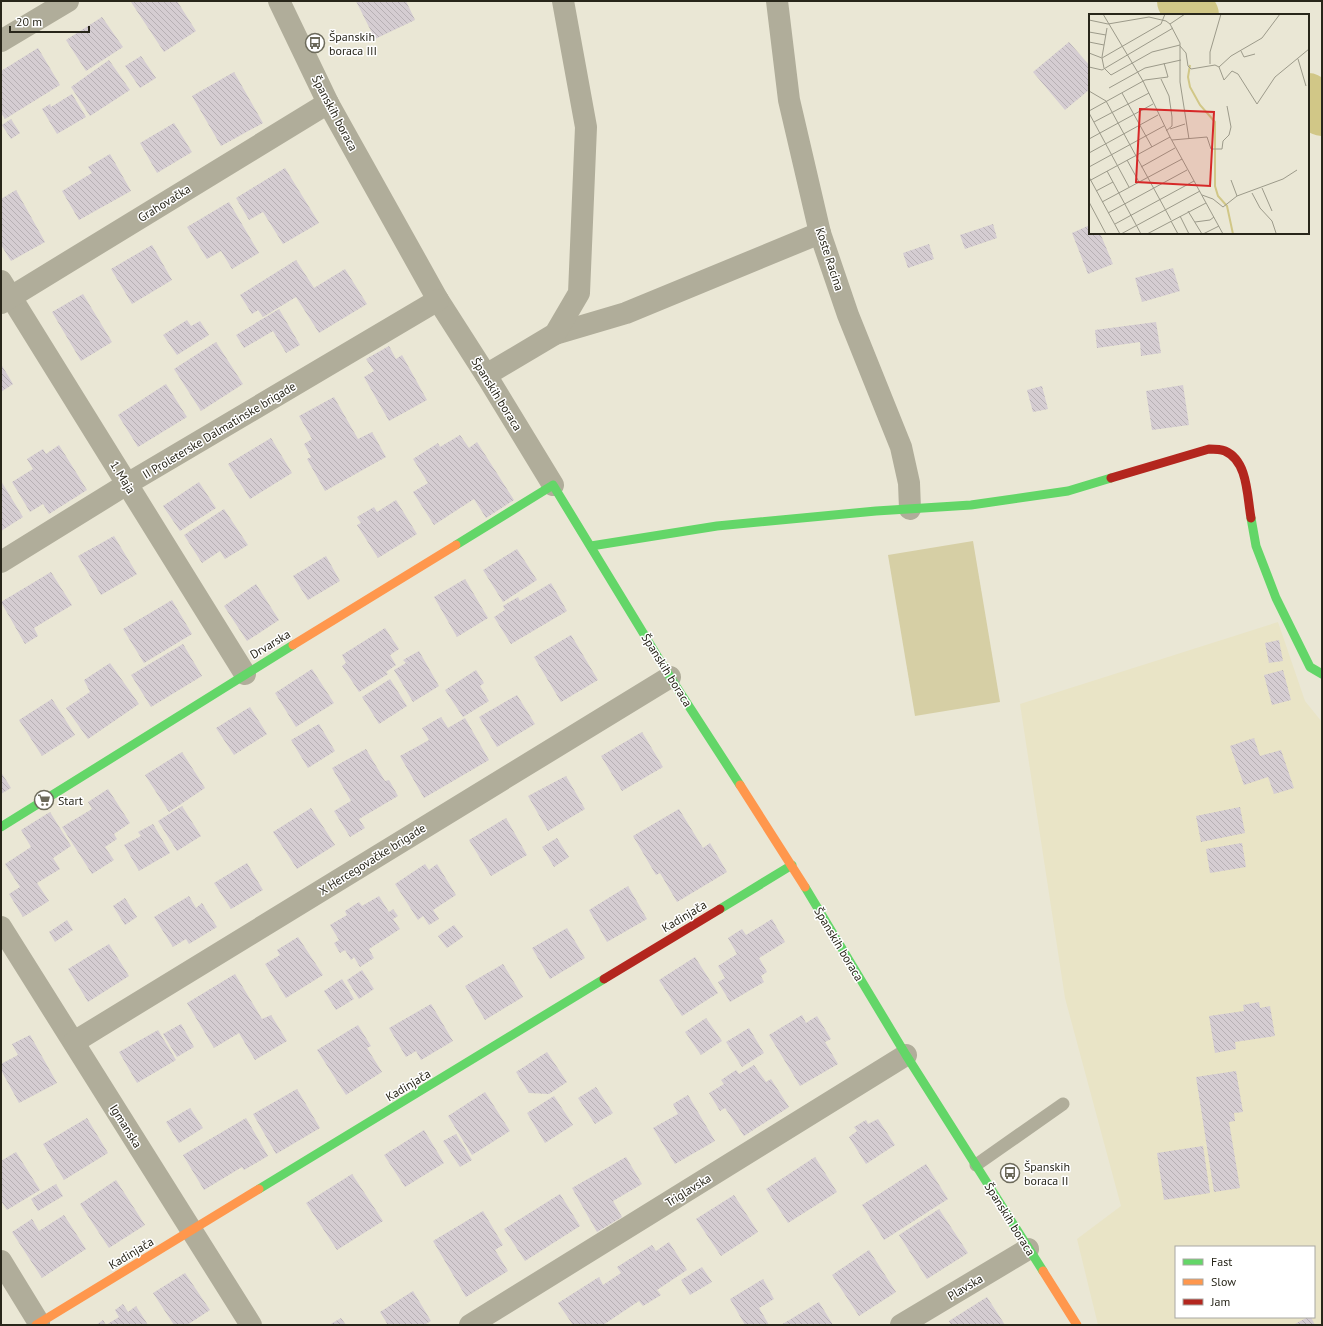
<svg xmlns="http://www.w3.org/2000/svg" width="1323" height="1326" font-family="'PT Sans',sans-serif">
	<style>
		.built { fill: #e9e4c6; fill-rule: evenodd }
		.pitch { fill: #d6cfa5 }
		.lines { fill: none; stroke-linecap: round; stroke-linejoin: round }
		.river { stroke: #d1c787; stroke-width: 48 }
		.building { fill: url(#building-back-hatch) }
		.lane { stroke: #b0ad9a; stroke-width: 13 }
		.street { stroke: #b0ad9a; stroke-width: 22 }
		.fast { stroke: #63d668; stroke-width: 9 }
		.slow { stroke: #ff974d; stroke-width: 9 }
		.jam { stroke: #b3261e; stroke-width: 9 }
		.labels { text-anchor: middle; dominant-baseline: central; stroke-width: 3; stroke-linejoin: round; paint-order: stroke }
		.poi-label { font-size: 12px; fill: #28261a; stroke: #fff; text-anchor: start }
		.street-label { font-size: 12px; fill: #28261a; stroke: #fff }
		.inset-river { fill: none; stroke: #d1c787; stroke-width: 2 }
		.inset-road { fill: none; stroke: #9c9a8a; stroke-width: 1 }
		.view { fill: #d62828; fill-opacity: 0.15; stroke: #d62828; stroke-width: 2 }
		.inset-edge { fill: none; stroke: #28261a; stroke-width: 2 }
	</style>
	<defs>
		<pattern id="building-back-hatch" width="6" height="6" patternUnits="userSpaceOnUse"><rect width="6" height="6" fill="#d5cdd2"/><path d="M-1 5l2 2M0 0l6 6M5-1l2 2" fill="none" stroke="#b7b0b4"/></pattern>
	</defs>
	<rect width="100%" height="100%" fill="#eae7d5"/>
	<path class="built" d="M1278,622L1305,701L1322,722V1325H1098L1077,1239L1121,1206L1065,998L1020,704ZM1176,1247H1314V1317H1176Z"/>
	<path class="pitch" d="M973,541L1000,702L915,716L888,555Z"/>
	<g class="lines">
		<g class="river">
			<path d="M1181,1L1195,15"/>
			<path d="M1308,97L1322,112"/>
		</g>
	</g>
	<g class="building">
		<path d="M133,1H177L196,31L164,52L131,2Z"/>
		<path d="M356,1H406L415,20L375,39Z"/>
		<path d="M102,17L123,47L86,71L66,40Z"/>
		<path d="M1069,42L1090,66V89L1065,110L1033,72Z"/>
		<path d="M38,48L60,85L5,119L1,113V71Z"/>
		<path d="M141,56L156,78L140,88L125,66Z"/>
		<path d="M109,60L130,90L90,116L71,87Z"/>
		<path d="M234,72L263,123L221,146L192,96Z"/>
		<path d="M72,94L86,117L57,134L42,109L50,104L51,107Z"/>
		<path d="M11,119L20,133L11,139L2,125Z"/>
		<path d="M174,123L192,152L157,173L140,143Z"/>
		<path d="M110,154L131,191L79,220L62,191L92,173L88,167Z"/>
		<path d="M285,168L319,223L283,244L263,212L249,220L236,198Z"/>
		<path d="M16,190L45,242L11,261L1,245V199Z"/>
		<path d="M229,202L259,253L232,269L221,251L207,259L187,227Z"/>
		<path d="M993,224L997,238L965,249L960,235Z"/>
		<path d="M1090,225V233H1100L1113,264L1088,274L1072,233Z"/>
		<path d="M929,244L934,259L908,268L903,253Z"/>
		<path d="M152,245L172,280L132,304L111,269Z"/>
		<path d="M296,260L314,288L345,269L367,304L319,333L296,297L263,317L258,310L252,314L240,295Z"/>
		<path d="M1173,268L1180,291L1142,302L1135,278Z"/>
		<path d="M83,294L112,342L81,361L52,312Z"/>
		<path d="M279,309L300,345L286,353L273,331L244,348L236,335Z"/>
		<path d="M187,320L191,326L200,321L209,335L177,355L163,335Z"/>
		<path d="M1156,322L1161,353L1141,356L1140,342L1097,348L1095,330Z"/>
		<path d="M216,342L243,384L201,411L174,369Z"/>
		<path d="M389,346L396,359L402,355L427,400L389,421L364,377L374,371L366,359Z"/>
		<path d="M1,364L13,384L1,392Z"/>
		<path d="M166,384L187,417L138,447L118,415Z"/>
		<path d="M1183,385L1189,425L1152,430L1146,391Z"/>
		<path d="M1042,386L1048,409L1033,412L1027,390Z"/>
		<path d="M334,397L358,439L372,432L386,457L325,491L307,459L311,457L304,444L312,439L299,416Z"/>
		<path d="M460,435L469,448L477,442L514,500L486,518L474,499L434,525L413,492L428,483L413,459L438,443L440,447Z"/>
		<path d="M271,438L292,473L250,499L228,464Z"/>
		<path d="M59,445L87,490L49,514L43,504L30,512L12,482L33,469L27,459L43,449L46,454Z"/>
		<path d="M1,481L23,517L1,531Z"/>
		<path d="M199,482L216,508L180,531L163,506Z"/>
		<path d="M396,500L417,534L378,558L357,525L361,523L357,517L374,507L377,512Z"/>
		<path d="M224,509L248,545L225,559L220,551L202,563L184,535Z"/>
		<path d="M114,536L137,574L101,595L78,556Z"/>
		<path d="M517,549L537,580L503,602L483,570Z"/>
		<path d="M326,556L340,581L308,600L293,576Z"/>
		<path d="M51,572L72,605L34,628L38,636L25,644L1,602Z"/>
		<path d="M465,579L488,618L457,637L434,597Z"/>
		<path d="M551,583L567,611L511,644L494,617L505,610L503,606L518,597L520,601Z"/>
		<path d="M256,584L279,620L247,641L224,606Z"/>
		<path d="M172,600L192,634L144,663L123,629Z"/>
		<path d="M385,628L399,649L390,655L396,665L386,672L388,674L359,692L342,666L346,663L342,655Z"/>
		<path d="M571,635L598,680L561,702L534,657Z"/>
		<path d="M1279,640L1283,661L1269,663L1265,643Z"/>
		<path d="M183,644L202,676L151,707L131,675Z"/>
		<path d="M419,651L439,686L413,702L394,670L406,663L403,660Z"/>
		<path d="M110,663L139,704L88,739L66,708L90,692L84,680Z"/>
		<path d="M312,669L334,703L296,727L275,693Z"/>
		<path d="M476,670L484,683L480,686L489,701L463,717L445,690Z"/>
		<path d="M1283,670L1291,700L1272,705L1264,675Z"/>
		<path d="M390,679L407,706L379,724L362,697Z"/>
		<path d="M517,695L535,724L497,747L479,717Z"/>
		<path d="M52,699L75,735L42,756L19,720Z"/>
		<path d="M250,707L267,734L234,755L216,728Z"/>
		<path d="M441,717L448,728L465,718L489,760L424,798L400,756L429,740L422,728Z"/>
		<path d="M319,724L335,751L308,768L291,740Z"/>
		<path d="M642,732L663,767L622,791L601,756Z"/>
		<path d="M1254,738L1260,756L1281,750L1294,788L1274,794L1268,777L1244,785L1230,746Z"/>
		<path d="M366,749L385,781L389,780L398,796L359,819L365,828L350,837L334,811L351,801L332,768Z"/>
		<path d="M182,752L205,788L169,812L145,775Z"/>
		<path d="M1,772L11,788L1,794Z"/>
		<path d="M566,776L585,809L548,831L528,796Z"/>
		<path d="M108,789L130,823L114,834L117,839L105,847L114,860L92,874L62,827L92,809L88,802Z"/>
		<path d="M182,806L201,836L177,851L158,821Z"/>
		<path d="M1240,807L1245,833L1201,842L1196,816Z"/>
		<path d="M311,808L335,845L297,869L273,832Z"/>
		<path d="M679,809L703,848L710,843L727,872L677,902L660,873L656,875L633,836Z"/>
		<path d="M50,812L71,846L53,858L60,869L37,883L49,901L23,917L9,894L20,887L5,864L31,847L21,830Z"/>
		<path d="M506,818L527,855L491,876L469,840Z"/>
		<path d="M153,824L170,853L139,871L124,845L141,836L138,832Z"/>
		<path d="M557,838L569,857L554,867L542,847Z"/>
		<path d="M1242,843L1246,867L1210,873L1206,849Z"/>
		<path d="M247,863L263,890L231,909L214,883Z"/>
		<path d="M425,864L429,870L437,864L456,895L433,910L439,919L429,925L423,916L418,920L395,884Z"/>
		<path d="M628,886L647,919L607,942L589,910Z"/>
		<path d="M189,896L196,908L202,903L217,927L189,944L186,939L173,947L154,917Z"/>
		<path d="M379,896L389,912L393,909L398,916L393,919L400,929L369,949L374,958L360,967L354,957L351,960L345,950L340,953L334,943L339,940L330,925L347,915L345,911L359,902L362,906Z"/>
		<path d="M125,898L137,917L125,925L113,906Z"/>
		<path d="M772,919L785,942L759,958L767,972L761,976L764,982L730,1002L718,982L725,978L718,966L737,954L728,938L742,929L746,935Z"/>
		<path d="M67,920L73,930L55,942L49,932Z"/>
		<path d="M454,925L463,937L447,948L438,936Z"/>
		<path d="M567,928L585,958L550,979L532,948Z"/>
		<path d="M298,937L323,975L286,998L265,964L280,955L277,950Z"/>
		<path d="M109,944L129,976L88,1002L68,969Z"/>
		<path d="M695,957L718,993L682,1016L659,980Z"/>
		<path d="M503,964L523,997L485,1020L465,986Z"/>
		<path d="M362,970L374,989L359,999L347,980Z"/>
		<path d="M235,974L262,1019L271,1015L287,1041L255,1060L239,1033L214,1048L187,1003Z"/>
		<path d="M342,979L354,999L336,1010L324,991Z"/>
		<path d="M1259,1002L1260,1008L1270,1006L1275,1036L1235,1042L1236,1049L1215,1053L1209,1016L1244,1011L1243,1005Z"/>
		<path d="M431,1004L453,1041L421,1060L416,1051L406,1057L389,1028Z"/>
		<path d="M802,1015L806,1023L817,1016L831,1039L825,1042L838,1064L800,1086L769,1035Z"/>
		<path d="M706,1018L722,1041L701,1055L685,1032Z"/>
		<path d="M181,1024L194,1047L177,1057L163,1034Z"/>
		<path d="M358,1025L371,1046L367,1048L382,1072L346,1095L317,1050Z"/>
		<path d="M749,1028L764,1053L742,1067L726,1042Z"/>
		<path d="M158,1030L176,1060L137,1083L119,1052Z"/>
		<path d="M30,1035L57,1083L19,1103L1,1070V1064L18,1055L12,1044Z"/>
		<path d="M547,1052L567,1082L549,1094L529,1093L516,1072Z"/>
		<path d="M754,1065L766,1082L771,1079L789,1107L744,1136L725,1108L720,1111L709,1093L724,1084L721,1080L736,1070L739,1074Z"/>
		<path d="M1236,1071L1243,1112L1234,1113L1235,1121L1229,1122L1240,1188L1214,1192L1196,1077Z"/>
		<path d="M596,1087L613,1113L595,1124L578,1098Z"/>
		<path d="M297,1089L320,1128L276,1154L253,1114Z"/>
		<path d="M485,1092L510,1131L472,1155L448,1116Z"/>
		<path d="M688,1095L715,1141L675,1164L653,1128L678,1114L673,1104Z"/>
		<path d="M554,1096L573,1125L545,1143L527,1113Z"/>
		<path d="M190,1108L203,1128L179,1143L166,1122Z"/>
		<path d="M87,1118L108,1153L64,1180L43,1144Z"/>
		<path d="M246,1118L268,1156L244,1170L242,1167L204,1190L183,1155Z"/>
		<path d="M878,1119L895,1145L866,1164L849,1137L857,1131L854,1127L866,1120L868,1124Z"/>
		<path d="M424,1130L444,1163L405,1187L384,1155Z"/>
		<path d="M456,1134L472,1160L460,1167L443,1141Z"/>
		<path d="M1203,1146L1210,1193L1164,1200L1157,1153Z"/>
		<path d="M16,1152L40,1190L7,1210L1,1201V1161Z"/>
		<path d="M626,1157L642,1184L613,1201L622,1217L597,1232L572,1188Z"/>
		<path d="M815,1157L837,1192L788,1223L766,1189Z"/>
		<path d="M926,1164L948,1199L884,1240L862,1205Z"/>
		<path d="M352,1174L383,1221L337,1250L306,1203Z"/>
		<path d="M116,1180L145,1225L109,1248L80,1204Z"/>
		<path d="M56,1184L63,1196L38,1211L31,1199Z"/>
		<path d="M560,1194L580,1226L525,1261L504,1229Z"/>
		<path d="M734,1195L758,1232L721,1256L696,1219Z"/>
		<path d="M939,1209L968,1253L927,1279L899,1235Z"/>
		<path d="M483,1211L503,1245L495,1250L508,1271L466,1297L433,1241Z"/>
		<path d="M64,1215L86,1249L42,1278L12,1232L32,1219L39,1231Z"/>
		<path d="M669,1242L687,1270L657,1290L661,1295L643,1306L639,1301L603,1325H573L558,1303L599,1277L603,1285L621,1273L617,1267L652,1245L656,1251Z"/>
		<path d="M869,1250L896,1292L859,1316L832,1275Z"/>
		<path d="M702,1267L712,1282L690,1295L681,1280Z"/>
		<path d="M185,1273L210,1310L187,1325H174L153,1293Z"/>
		<path d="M763,1279L774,1299L759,1308L769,1325H745L730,1299Z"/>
		<path d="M413,1291L431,1321L424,1325H388L380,1312Z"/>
		<path d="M987,1297L1005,1325H951L949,1321Z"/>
		<path d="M819,1302L833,1325H781Z"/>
		<path d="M123,1304L128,1312L136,1306L148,1325H106L119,1317L115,1310Z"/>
		<path d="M1308,1317H1311L1315,1325H1293Z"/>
		<path d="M341,1318L346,1325H329Z"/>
		<path d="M103,1320L106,1325H96Z"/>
	</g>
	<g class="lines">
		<path class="lane" d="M976,1165L1063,1104"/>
		<g class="street">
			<path d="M279,1L328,103L438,300L486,375L553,485"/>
			<path d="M777,1L789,100L820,233L848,315L901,447L909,483L910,509"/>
			<path d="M1,41L68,1"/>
			<path d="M1,281L245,674"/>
			<path d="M1,303L328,103"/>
			<path d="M555,334L626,313L820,233"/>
			<path d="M486,375L555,334L579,293L586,127L563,1"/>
			<path d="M1,562L127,484L438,300"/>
			<path d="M1,927L251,1325"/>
			<path d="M74,1042L670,677"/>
			<path d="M1,1261L39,1323"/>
			<path d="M470,1325L906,1055"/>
			<path d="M901,1325L1028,1249"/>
		</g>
		<g class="fast">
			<path d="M1251,518L1256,546L1276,598L1310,667L1322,674"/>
			<path d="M456,545L553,485L670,677L740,785"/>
			<path d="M591,546L717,526L876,511L971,505L1068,491L1111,478"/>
			<path d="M1,827L293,645"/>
			<path d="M805,887L906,1055L1043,1271"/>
			<path d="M720,909L792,865"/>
			<path d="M259,1189L604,979"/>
		</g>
		<g class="slow">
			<path d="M293,645L456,545"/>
			<path d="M740,785L805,887"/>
			<path d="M1043,1271L1077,1325"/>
			<path d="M36,1325L259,1189"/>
		</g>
		<g class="jam">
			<path d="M1111,478L1209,449C1214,449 1220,449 1225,451C1248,461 1247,496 1251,518"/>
			<path d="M604,979L720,909"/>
		</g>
	</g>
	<defs>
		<g id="bus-ring" transform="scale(1)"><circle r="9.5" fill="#fff" stroke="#6c6a5b" stroke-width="1.5"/><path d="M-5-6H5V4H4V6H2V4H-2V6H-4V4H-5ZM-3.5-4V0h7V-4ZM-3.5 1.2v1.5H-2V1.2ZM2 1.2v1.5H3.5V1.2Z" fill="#6c6a5b"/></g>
		<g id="supermarket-ring" transform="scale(1)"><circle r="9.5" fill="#fff" stroke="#6c6a5b" stroke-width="1.5"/><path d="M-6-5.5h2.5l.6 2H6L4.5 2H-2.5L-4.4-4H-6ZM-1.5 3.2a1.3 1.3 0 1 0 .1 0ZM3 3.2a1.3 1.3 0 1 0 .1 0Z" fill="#6c6a5b"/></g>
	</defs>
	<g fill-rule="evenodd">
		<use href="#bus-ring" x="315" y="43"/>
		<use href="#supermarket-ring" x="44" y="800"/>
		<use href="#bus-ring" x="1010" y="1173"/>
	</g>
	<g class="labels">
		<g class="poi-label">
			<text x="329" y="36">Španskih<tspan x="329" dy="14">boraca III</tspan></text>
			<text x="58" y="800">Start</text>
			<text x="1024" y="1166">Španskih<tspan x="1024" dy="14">boraca II</tspan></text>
		</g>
		<g class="street-label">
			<text transform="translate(335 113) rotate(62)">Španskih boraca</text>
			<text transform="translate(164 203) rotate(-32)">Grahovačka</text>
			<text transform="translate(830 259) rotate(72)">Koste Racina</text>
			<text transform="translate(497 394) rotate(58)">Španskih boraca</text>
			<text transform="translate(219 430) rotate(-31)">II Proleterske Dalmatinske brigade</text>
			<text transform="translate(123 477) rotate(58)">1. Maja</text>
			<text transform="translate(270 644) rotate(-31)">Drvarska</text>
			<text transform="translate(667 670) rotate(58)">Španskih boraca</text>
			<text transform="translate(372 859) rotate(-32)">X Hercegovačke brigade</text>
			<text transform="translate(684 916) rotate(-31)">Kadinjača</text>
			<text transform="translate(839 944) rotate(59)">Španskih boraca</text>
			<text transform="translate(408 1085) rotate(-31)">Kadinjača</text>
			<text transform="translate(126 1126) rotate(58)">Igmanska</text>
			<text transform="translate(688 1190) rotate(-32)">Triglavska</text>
			<text transform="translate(1010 1219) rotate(58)">Španskih boraca</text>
			<text transform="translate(131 1253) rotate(-31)">Kadinjača</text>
			<text transform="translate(965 1287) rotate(-31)">Plavska</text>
		</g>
	</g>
	<g transform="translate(1089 14)">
		<rect width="220" height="220" fill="#eae7d5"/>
		<path class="inset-river" d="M101,51L99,63L101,73L111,91L126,108V172L129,182L138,192L144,220"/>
		<path class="inset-road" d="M14,0L54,67L81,123M0,6L19,10L60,3L77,7L81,10L91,29V68L100,125M81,10L96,0M0,18L17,21M0,28L15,31M91,32L97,39L99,52L102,55L126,51L130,53L135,66L143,57L149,60L168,90L186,63L220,35M152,37L155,43L166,40M0,39L13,44L15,54L22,61L63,38L91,31M13,43L18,14M13,44L72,10L76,0M209,45L217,72M121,50V38L132,0M0,53L13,56L84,14M130,53L142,42L173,24L191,0M72,65L80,82L83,103V112L77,117M20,74L56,54L92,46M0,77L17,87L82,206M33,79L63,133M0,97L56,66L79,63L75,49M0,99L40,173M5,108L60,79M81,115L96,110M0,125L64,90M83,126L118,123L122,135H133L134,127L140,121L142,113L138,92M0,139L69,101M38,146L50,168M0,153L75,112M52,153L86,134M18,157L52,220M0,163L31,220M142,166L148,182M0,167L81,123L134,220M173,174L183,197M7,177L24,168M163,179L171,194L183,207L187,219M113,181L124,185L134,193L148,182L194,165L208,156M0,188L17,220M13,188L93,145M99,197L113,220M19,199L98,156M91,202L100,220M82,207L89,220M106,208L121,206L125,203M26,210L105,167M32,220L111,177M58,220L117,189M114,220L130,212"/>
		<path class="view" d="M51,95L125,98L121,172L47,168Z"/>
		<rect width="220" height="220" class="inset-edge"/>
	</g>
	<rect width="1323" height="1326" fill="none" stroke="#28261a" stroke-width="4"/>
	<rect x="1175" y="1246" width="140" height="72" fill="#ffffff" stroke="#a9a8a3"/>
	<rect x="1183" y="1259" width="20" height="6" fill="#63d668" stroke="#a9a8a3"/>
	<text x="1211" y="1266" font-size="12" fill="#28261a">Fast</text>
	<rect x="1183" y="1279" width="20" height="6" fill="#ff974d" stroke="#a9a8a3"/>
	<text x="1211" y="1286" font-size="12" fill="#28261a">Slow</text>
	<rect x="1183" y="1299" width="20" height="6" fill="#b3261e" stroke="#a9a8a3"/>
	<text x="1211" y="1306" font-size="12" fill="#28261a">Jam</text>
	<path d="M10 26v6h79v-6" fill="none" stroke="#28261a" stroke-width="2"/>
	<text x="16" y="26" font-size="12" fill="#28261a" stroke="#ffffff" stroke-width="3" paint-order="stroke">20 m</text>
</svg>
